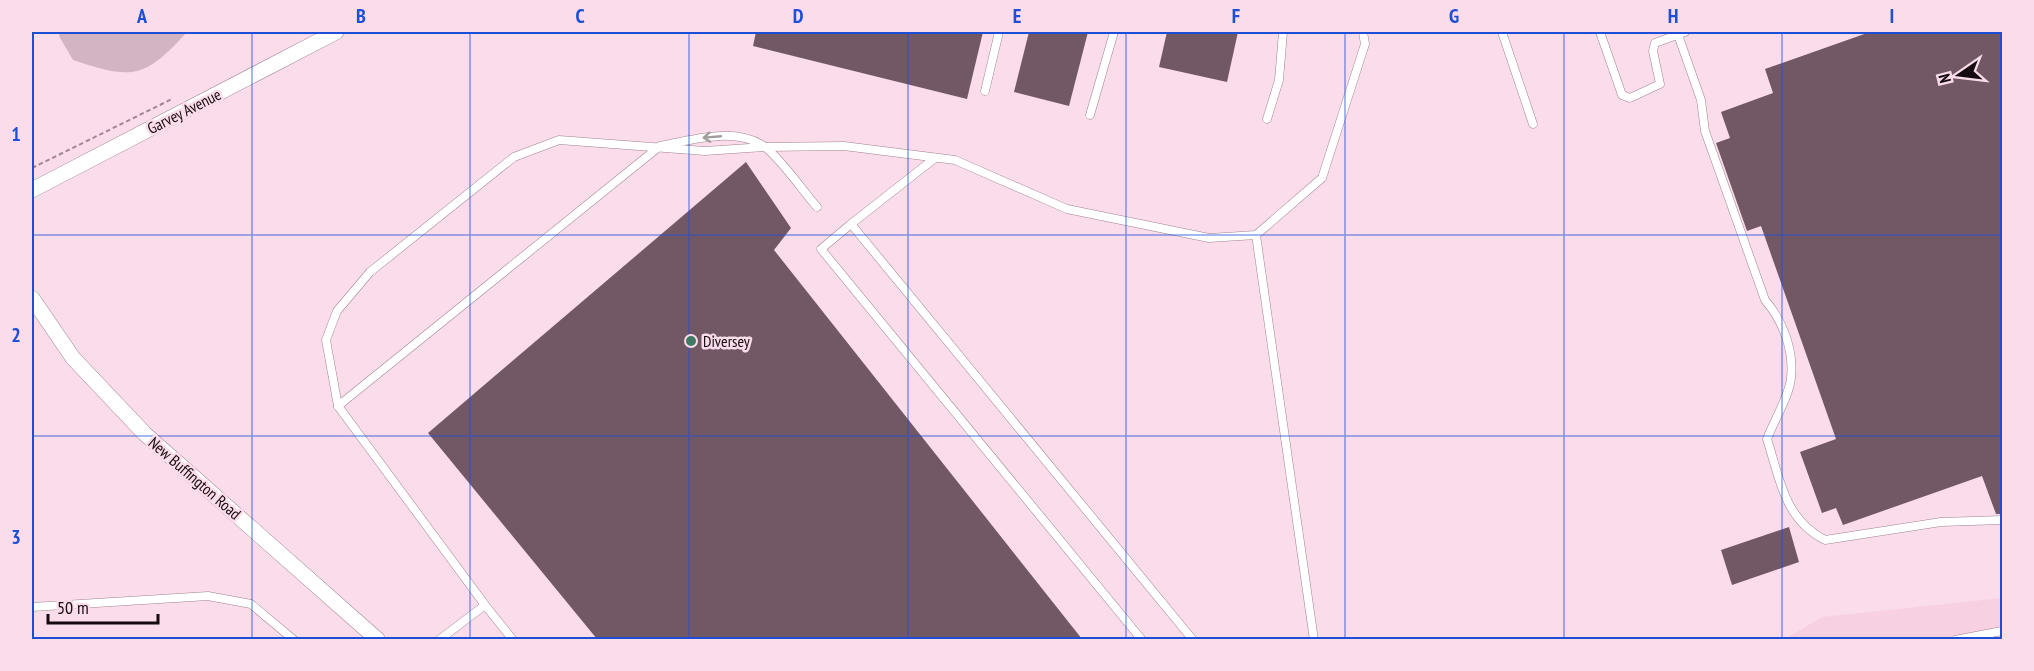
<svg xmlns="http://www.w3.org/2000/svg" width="2034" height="671" font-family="'PT Sans Narrow',sans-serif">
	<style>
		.built { fill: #f7d0e2 }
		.green { fill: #d3b4c2 }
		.building { fill: #725864 }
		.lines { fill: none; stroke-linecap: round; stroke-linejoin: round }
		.service-casing { stroke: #9f8390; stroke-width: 9 }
		.minor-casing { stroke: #9f8390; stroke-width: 16 }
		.path { stroke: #9e8892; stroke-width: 2; stroke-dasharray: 4.5 3; stroke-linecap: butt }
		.service { stroke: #fff; stroke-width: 8 }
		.minor { stroke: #fff; stroke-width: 15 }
		.oneway { stroke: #a19d9f }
		.grid { fill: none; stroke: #1d4ed8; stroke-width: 1.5; stroke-opacity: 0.55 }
		.poi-dot { fill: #3d7963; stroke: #fbdcea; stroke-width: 2 }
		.labels { text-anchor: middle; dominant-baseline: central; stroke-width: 5; stroke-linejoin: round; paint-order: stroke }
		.street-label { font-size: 16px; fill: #150b10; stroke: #fbdcea }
		.poi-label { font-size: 16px; fill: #150b10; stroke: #fbdcea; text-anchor: start }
		.neatline { fill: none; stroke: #1d4ed8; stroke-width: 2 }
		.grid-label { font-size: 20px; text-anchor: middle; font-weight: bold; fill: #1d4ed8 }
	</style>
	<rect width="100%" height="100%" fill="#fbdcea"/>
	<path class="built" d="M2002,598V639L1783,640L1822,617Z"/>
	<path class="green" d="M60,32H187C144,79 133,80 73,60L59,36Z"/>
	<g class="building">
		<path d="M756,32H983L967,99L753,46Z"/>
		<path d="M1029,32H1088L1069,106L1014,92Z"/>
		<path d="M1167,32H1238L1227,82L1159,67Z"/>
		<path d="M1870,32H2002V514H1996L1982,476L1843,525L1836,508L1822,513L1800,452L1836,439L1761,226L1747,231L1716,143L1730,138L1721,112L1773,93L1765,69Z"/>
		<path d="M746,162L791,228L774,250L1082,639H597L428,433Z"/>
		<path d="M1789,527L1799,562L1732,585L1721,550Z"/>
	</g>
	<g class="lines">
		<g class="service-casing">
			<g id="service">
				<path d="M1502,32L1533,124"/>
				<path d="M1600,32L1622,95L1630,98L1660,84L1653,51L1655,43L1685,32"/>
				<path d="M1677,32L1701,100L1705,131L1765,300C1783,321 1794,350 1791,378C1790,394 1773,423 1767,439C1780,479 1784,519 1825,540L1941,522L2002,520"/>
				<path d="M985,91L999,32"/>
				<path d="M1090,115L1114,32"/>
				<path d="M1267,119L1279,80L1283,32"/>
				<path d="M935,158L851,224L1193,640"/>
				<path d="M851,224L821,249L1142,640"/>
				<path d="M338,406L326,340L337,311L370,272L514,157L559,140L705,151L764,147L844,146L955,160L1067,209L1209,238L1256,235"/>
				<path d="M485,605L338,406L660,146C691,140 736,126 765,147C781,159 803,191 817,207"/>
				<path d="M32,607L208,596L251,604L294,640"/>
				<path d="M439,640L485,605L513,640"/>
				<path d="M1314,640L1256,235L1322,178L1365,44L1363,32"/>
				<path d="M1955,640L2002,631"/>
			</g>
		</g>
		<g class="minor-casing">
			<g id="minor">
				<path d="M32,190L336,32"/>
				<path d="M32,298L73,358L145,434L378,640"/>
			</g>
		</g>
		<path class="path" d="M32,168L172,99"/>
		<use href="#service" class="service"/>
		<use href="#minor" class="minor"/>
	</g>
	<defs><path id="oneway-shaft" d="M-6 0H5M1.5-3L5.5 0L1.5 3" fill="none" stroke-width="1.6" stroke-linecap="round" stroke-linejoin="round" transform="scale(1.5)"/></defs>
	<use class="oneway" href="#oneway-shaft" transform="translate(712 137) rotate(175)"/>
	<path class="grid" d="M252,32V640M470,32V640M689,32V640M908,32V640M1126,32V640M1345,32V640M1564,32V640M1782,32V640M32,235H2002M32,436H2002"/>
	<circle class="poi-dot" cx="691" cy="341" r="6"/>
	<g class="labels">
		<g class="street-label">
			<text transform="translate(184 111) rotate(-27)">Garvey Avenue</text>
			<text transform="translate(195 478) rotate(41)">New Buffington Road</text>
		</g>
		<g class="poi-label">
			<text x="703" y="341">Diversey</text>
		</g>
	</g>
	<rect width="2034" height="671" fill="none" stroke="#fbdcea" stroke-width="66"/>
	<g transform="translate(1959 75) rotate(256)" stroke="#fbdcea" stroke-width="4.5" paint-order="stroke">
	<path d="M0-4.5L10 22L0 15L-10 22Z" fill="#150b10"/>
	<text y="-9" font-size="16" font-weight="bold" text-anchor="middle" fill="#150b10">N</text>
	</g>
	<path d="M48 614v9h110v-9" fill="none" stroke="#150b10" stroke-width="3"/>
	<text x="57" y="614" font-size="18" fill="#150b10" stroke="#fbdcea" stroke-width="4.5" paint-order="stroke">50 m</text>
	<rect x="33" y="33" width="1968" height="605" class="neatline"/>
	<g class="grid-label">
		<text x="142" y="23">A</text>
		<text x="361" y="23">B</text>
		<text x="580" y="23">C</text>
		<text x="798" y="23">D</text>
		<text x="1017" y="23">E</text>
		<text x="1236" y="23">F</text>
		<text x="1454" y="23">G</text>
		<text x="1673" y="23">H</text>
		<text x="1892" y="23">I</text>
		<text x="16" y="141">1</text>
		<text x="16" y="342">2</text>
		<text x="16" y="544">3</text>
	</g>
</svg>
